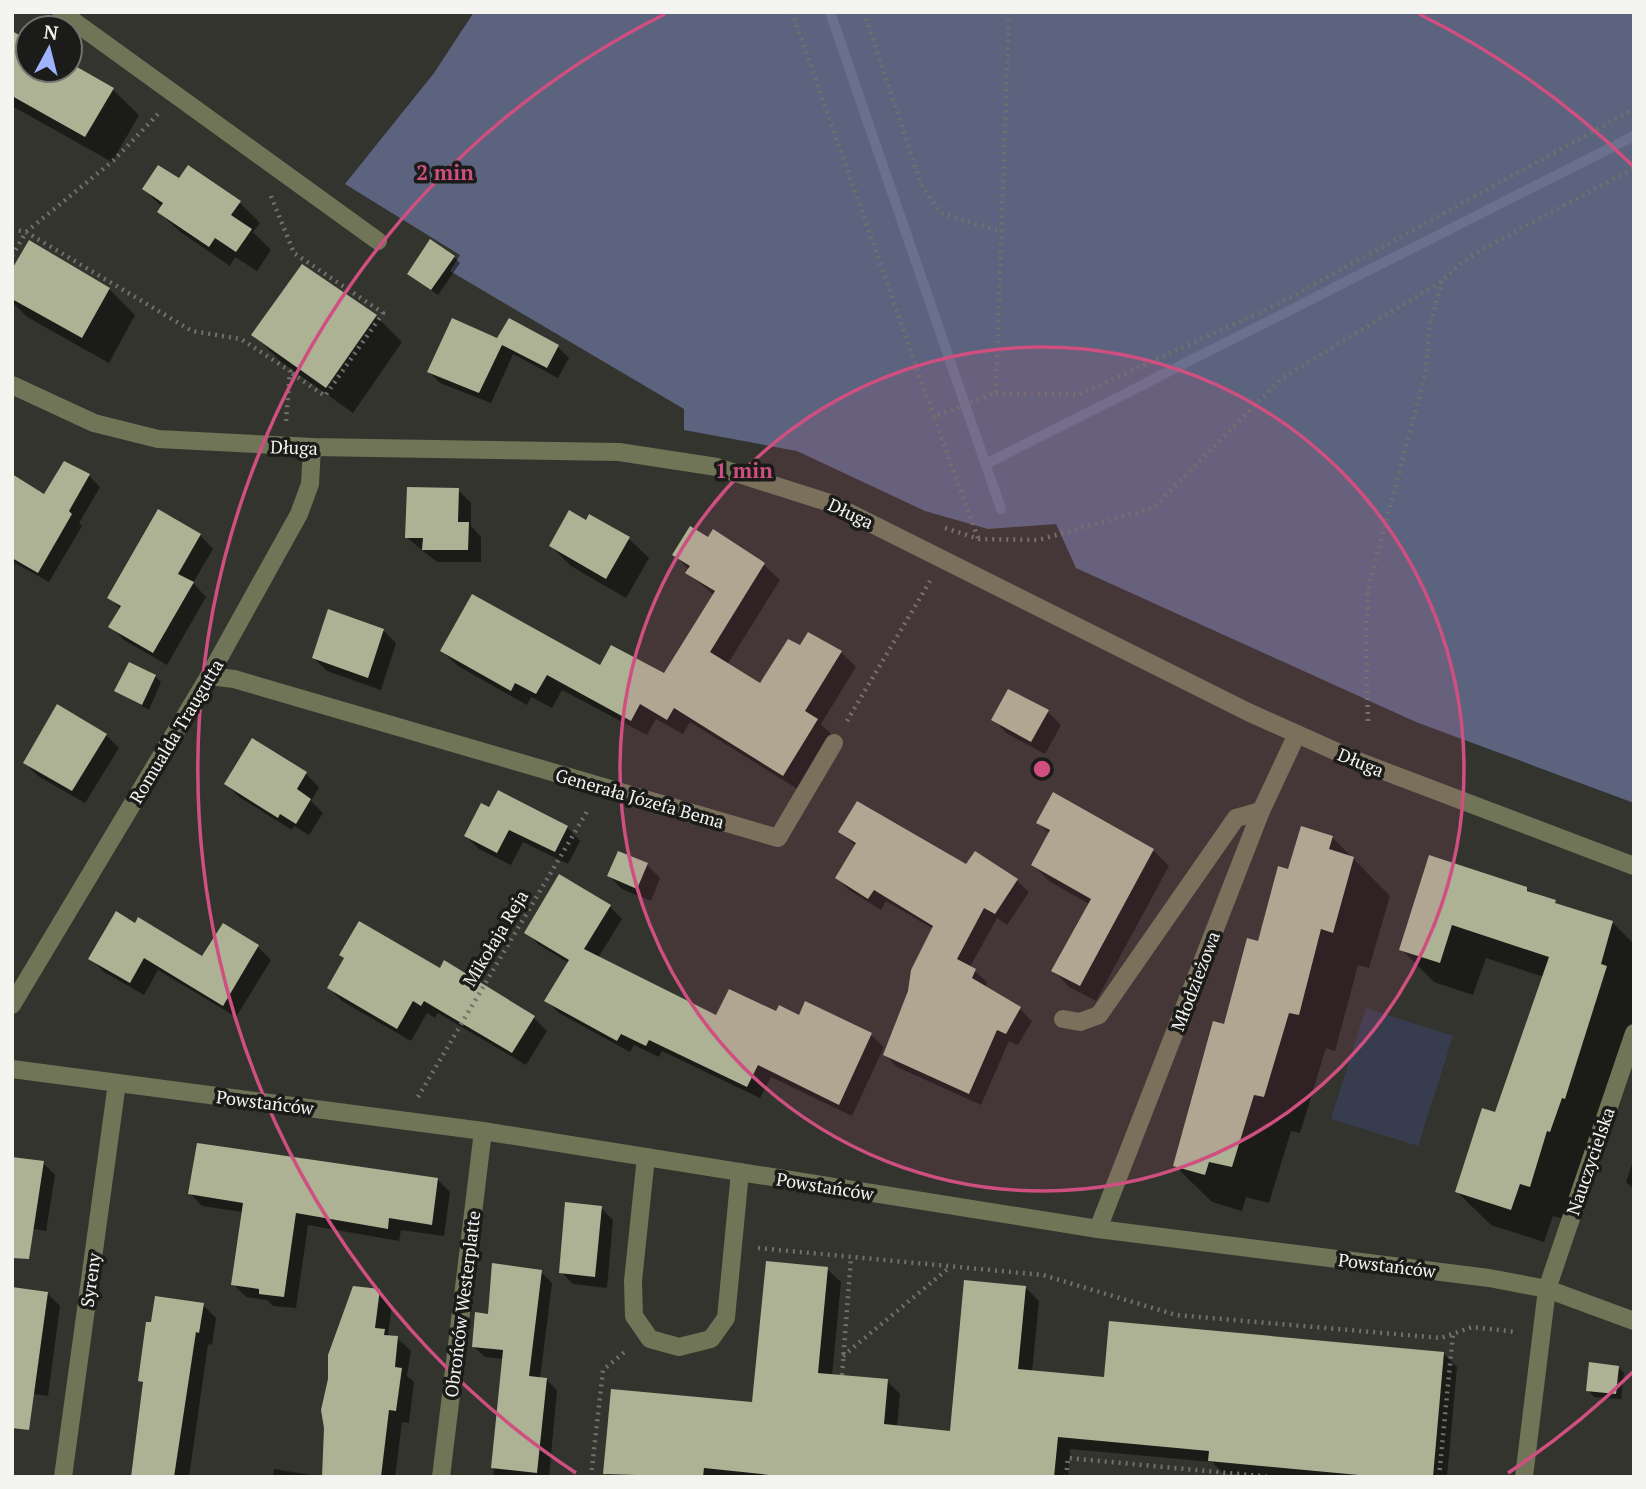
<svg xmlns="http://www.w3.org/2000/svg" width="1646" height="1489" font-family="'PT Serif',serif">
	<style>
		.green { fill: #373d4f }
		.forest { fill: #5b637e }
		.shadow { fill: #0007 }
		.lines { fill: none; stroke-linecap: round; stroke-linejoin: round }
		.stream { stroke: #69718d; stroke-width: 10 }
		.building { fill: #acb293 }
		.path { stroke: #70716c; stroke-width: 4.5; stroke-dasharray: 2 5; stroke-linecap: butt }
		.minor { stroke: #6f7556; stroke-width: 18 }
		.ring { fill: none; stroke: #ce4f80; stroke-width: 3.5 }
		.labels { text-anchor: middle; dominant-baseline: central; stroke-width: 7; stroke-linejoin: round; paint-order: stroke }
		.street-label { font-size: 18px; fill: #f4f5f1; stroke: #1b1b19 }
		.centre { fill: #ce4f80; stroke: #1b1b19; stroke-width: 3.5 }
		.ring-label { font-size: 21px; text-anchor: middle; font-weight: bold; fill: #ce4f80; stroke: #1b1b19; stroke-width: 7; stroke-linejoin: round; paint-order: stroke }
	</style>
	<rect width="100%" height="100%" fill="#33342e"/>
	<path class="green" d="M1366,1008L1453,1036L1418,1146L1331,1119Z"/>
	<path class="forest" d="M474,12H1634V803L1416,722L1076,568L1056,524L988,529L925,511L797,451L684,430V409L450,271L460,255L345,184L434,73Z"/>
	<g class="shadow">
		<path d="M12,33L28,42V70H70V65L112,89L139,115L112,162L12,106Z"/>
		<path d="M188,168L240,203L260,223L253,232L271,250L257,271L235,257L230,266L179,231L159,212L162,207L144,189L179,181Z"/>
		<path d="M454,257L460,263L438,295L409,274Z"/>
		<path d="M12,272L109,289L135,315L109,363L27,317L12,302Z"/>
		<path d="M376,316L402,342L353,413L280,361L254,335Z"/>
		<path d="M510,320L558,347L569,358L558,378L513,354L491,403L440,383L429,372L498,341Z"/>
		<path d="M89,476L100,487L79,523L82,526L49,582L15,563L12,573V477L45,497Z"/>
		<path d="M458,490L471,503V526L481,537V562H437L406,537Z"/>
		<path d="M586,522L629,539L649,558L626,598L571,566L551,546Z"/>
		<path d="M714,531L764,565L780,580L727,665L761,686L800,648L841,652L856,667L821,724L833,736L799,790L690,722L683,734L656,719L647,735L562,690L552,708L531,697L527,705L458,666L442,651L664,675L714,595L687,573L689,570L674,554L708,540Z"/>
		<path d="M200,535L213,549L193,583L206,597L167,665L124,640L111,627L121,609L109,598Z"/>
		<path d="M383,630L396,643L381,690L327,671L314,658Z"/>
		<path d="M155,676L161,682L149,710L116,691Z"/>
		<path d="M1048,712L1061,725L1045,754L1006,733L993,719Z"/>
		<path d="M106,735L119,748L85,803L38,776L25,763Z"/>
		<path d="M306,774L319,787L311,801L323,813L309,835L294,826L292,830L239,797L226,784Z"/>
		<path d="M482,805L567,827L580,841L568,864L523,842L511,865L479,849L466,836Z"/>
		<path d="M1038,823L1153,850L1169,866L1096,1001L1069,987L1054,971L1091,905L1049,881L1033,865L1050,834Z"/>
		<path d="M840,832L1016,880L1029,892L1007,925L997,918L970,967L987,982L985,988L1020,1009L1032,1021L1018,1045L1009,1041L981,1105L897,1067L885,1055L933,929L886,901L881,910L849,890L837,878L856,846Z"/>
		<path d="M1332,837L1390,896L1369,968L1358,965L1335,1051L1326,1048L1300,1133L1291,1131L1269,1203L1246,1197L1242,1211L1212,1202L1175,1166L1225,1026L1290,871Z"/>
		<path d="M647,865L660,878L651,901L622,889L609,876Z"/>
		<path d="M1526,889L1559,906L1612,922L1634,944V1022L1630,1035L1564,1219L1553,1216L1544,1242L1491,1225L1457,1192L1496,1114L1544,977L1486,958L1473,995L1434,982L1401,949Z"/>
		<path d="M610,907L622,919L598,958L717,1018L777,1014L871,1035L884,1047L852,1116L771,1077L760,1098L662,1051L659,1057L634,1045L630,1052L559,1013L546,1000L569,963L539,945L526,932Z"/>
		<path d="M117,914L203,959L223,926L258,947L271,960L236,1017L158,970L144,995L104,972L91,959Z"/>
		<path d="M341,955L441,970L534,1018L547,1031L526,1065L438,1013L435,1018L427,1013L411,1041L342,1001L329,988L346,960Z"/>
		<path d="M1634,1159V1189L1626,1182Z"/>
		<path d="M43,1163L55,1175L46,1231L12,1225Z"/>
		<path d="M438,1180L450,1192L444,1236L401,1230L399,1241L308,1225L296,1308L273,1306L267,1300L246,1297L233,1284L243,1212L202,1206L190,1193Z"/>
		<path d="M601,1208L613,1220L607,1288L573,1284L561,1272Z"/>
		<path d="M827,1269L841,1282L832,1376L887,1381L900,1394L897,1427L951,1433L1025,1287L1039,1301L1032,1372L1105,1379L1444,1354L1457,1367L1447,1477H1261L1223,1473L1212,1462L1070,1449L1068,1477H609L605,1473L754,1404Z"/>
		<path d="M541,1272L552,1283L540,1379H546L557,1390L549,1477H493L504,1359L485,1357L473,1346Z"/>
		<path d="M379,1291L392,1304L388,1336L397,1338L411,1351L407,1376L414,1382L409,1423L402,1422L395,1477H323Z"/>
		<path d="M47,1293L60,1306L48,1396L12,1391Z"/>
		<path d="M203,1305L216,1318L212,1345L208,1344L189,1477H131L144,1385L140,1381Z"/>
		<path d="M1618,1367L1624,1373L1621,1399L1594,1397L1588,1390Z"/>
		<path d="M274,1469L323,1477H273Z"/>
	</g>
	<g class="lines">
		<g class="stream">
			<path d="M830,12L1001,509"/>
			<path d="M986,464L1634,136"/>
		</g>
	</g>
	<g class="building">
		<path d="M12,31L28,40V70H70V63L114,88L85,137L12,96Z"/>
		<path d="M158,165L179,178L188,165L241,201L231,215L252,229L236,252L215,238L209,247L157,212L163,203L142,189Z"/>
		<path d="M430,239L455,256L431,290L407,274Z"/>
		<path d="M29,240L110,288L82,338L12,299V269Z"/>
		<path d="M302,264L377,315L326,388L251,335Z"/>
		<path d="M452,318L497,338L509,318L559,345L547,368L502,345L479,393L427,372Z"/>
		<path d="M64,461L90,474L69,511L72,514L38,573L12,558V474L44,494Z"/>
		<path d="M407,487L459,488L458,522H469L468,550H422L423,538H405Z"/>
		<path d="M158,509L201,534L178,574L194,582L153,653L108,627L121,606L107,598Z"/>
		<path d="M569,510L586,520L589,514L630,537L606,579L549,546Z"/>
		<path d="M690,526L708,537L713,529L765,563L710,652L760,683L788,639L800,645L808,632L842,651L805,711L818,719L783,776L674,708L667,720L640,704L631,721L547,675L536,694L515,683L511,691L440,651L472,594L600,665L611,645L664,673L715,591L685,573L690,566L672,555Z"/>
		<path d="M328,609L384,629L368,678L312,658Z"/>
		<path d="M129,662L156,675L142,705L114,691Z"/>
		<path d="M1008,689L1049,710L1031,742L991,720Z"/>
		<path d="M57,704L107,734L72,791L23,763Z"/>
		<path d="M252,738L307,772L297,789L311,799L296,824L280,814L278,818L224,784Z"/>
		<path d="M498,790L568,826L555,852L509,830L497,853L464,836L481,803L489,807Z"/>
		<path d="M1053,792L1154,849L1080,986L1051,971L1091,899L1031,865L1050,830L1036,823Z"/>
		<path d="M857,801L966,864L975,851L1018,879L995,914L984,908L957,959L976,969L972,978L1021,1007L1006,1034L997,1030L969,1094L883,1055L908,991L911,970L933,926L874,890L868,899L835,878L856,843L838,832Z"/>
		<path d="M1301,826L1333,836L1329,849L1354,857L1333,933L1321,929L1299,1015L1289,1013L1264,1097L1254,1095L1232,1167L1209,1162L1205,1175L1173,1166L1213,1021L1224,1024L1247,938L1258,941L1278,866L1288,869Z"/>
		<path d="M618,851L648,863L637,889L607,876Z"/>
		<path d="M1429,855L1527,887V891L1556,900L1555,903L1613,921L1601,964L1607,966L1565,1099L1562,1098L1550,1132L1547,1131L1530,1187L1520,1184L1511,1210L1455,1192L1482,1108L1495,1112L1549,957L1452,925L1440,963L1399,950Z"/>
		<path d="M559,874L611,905L584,949L716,1015L729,989L776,1011L779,1005L799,1015L805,1001L872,1033L839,1105L758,1065L747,1087L649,1040L646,1046L621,1034L617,1041L544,1001L569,960L524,933Z"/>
		<path d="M116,911L135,923L138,917L202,956L223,923L259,945L223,1006L144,958L130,983L88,959Z"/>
		<path d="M359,921L440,968L444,960L535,1016L512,1053L424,1001L421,1006L413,1001L397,1029L327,988L344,958L339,955Z"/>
		<path d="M197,1143L438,1178L432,1225L389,1218L388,1229L296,1213L284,1297L259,1294V1289L231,1285L243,1203L188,1194Z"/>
		<path d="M12,1157L44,1161L29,1259L12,1258Z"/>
		<path d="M565,1202L602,1206L595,1277L559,1273Z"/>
		<path d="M766,1261L828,1267L818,1373L888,1379L884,1424L950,1431L964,1280L1026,1286L1018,1369L1104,1377L1109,1321L1444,1352L1433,1477H1380L1208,1461L1209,1451L1058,1437L1054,1477H789L704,1468L703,1477L603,1474L611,1389L752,1402Z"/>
		<path d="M492,1263L542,1270L529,1376L547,1378L537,1473L491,1468L503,1350L472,1347L475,1312L488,1314Z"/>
		<path d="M353,1286L380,1289L375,1328L385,1329L384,1335L398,1336L395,1367L402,1368L396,1411L389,1410L381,1477H322L324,1428L321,1410L328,1379V1355Z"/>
		<path d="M12,1287L48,1292L29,1430L12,1428Z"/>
		<path d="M155,1296L204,1303L199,1333L196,1332L174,1477H131L143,1382L138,1381L146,1322H151Z"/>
		<path d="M1589,1362L1619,1366L1616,1394L1586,1391Z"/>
	</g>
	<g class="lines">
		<g class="path">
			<path d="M792,12L934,417"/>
			<path d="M864,12L922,187L941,213L1002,232"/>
			<path d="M271,196L294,253L383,313L325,396L290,372"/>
			<path d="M12,229L26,232L192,331L241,339L290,371L286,421"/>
			<path d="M12,256L26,232L113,161L158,114"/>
			<path d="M996,393L1078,395L1280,303L1634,109"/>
			<path d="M945,528L979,539L1038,540L1153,508L1282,378L1442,281L1462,262L1483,249L1634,168"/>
			<path d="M978,538L934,417L996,393L1009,12"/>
			<path d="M847,721L930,581"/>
			<path d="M1368,721L1366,646L1368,589L1425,375L1430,325L1442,281"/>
			<path d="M418,1097L588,810"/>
			<path d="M758,1248L1043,1275L1176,1315L1441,1338L1472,1327L1516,1332"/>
			<path d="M843,1356L950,1267"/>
			<path d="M842,1375L851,1257"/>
			<path d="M591,1477L603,1370L627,1350"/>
			<path d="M1066,1477L1068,1458L1271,1477"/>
			<path d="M1439,1477L1453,1334"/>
		</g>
		<g class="minor">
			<path d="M61,12L378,241"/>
			<path d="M12,385L94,423L158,439L312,447L619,452L717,467L830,503L1248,712L1355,760L1634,866"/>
			<path d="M209,676L234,679L778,838L834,743"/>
			<path d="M12,1005L209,676L299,514L310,484L312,447"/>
			<path d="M1063,1019L1080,1022L1099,1015L1236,818L1261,811"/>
			<path d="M12,1069L483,1131L1098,1229L1489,1278L1547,1289L1634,1321"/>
			<path d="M646,1157L633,1281L634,1316L650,1339L679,1347L711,1339L726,1318L740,1172"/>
			<path d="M1098,1229L1261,811L1297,734"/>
			<path d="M63,1477L117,1083"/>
			<path d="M441,1477L483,1131"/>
			<path d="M1524,1477L1547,1289L1634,1033"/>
		</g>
	</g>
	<circle cx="1042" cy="769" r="422" fill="#ce4f80" fill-opacity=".12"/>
	<g class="ring">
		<circle cx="1042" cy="769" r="422"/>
		<path d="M1634 1371A844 844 0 0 1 1508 1473M576 1473A844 844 0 0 1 665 14M1419 14A844 844 0 0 1 1634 167"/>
	</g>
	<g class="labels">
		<g class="street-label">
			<text transform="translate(294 447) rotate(2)">Długa</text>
			<text transform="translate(851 513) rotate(25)">Długa</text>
			<text transform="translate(176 731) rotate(-59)">Romualda Traugutta</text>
			<text transform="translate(1361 762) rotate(22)">Długa</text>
			<text transform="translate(640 798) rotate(16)">Generała Józefa Bema</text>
			<text transform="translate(495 938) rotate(-59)">Mikołaja Reja</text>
			<text transform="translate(1195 981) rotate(-69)">Młodzieżowa</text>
			<text transform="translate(265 1102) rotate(7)">Powstańców</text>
			<text transform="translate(1590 1161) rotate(-71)">Nauczycielska</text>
			<text transform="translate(825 1186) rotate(9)">Powstańców</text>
			<text transform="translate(1387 1265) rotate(7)">Powstańców</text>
			<text transform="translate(90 1280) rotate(-82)">Syreny</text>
			<text transform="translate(462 1304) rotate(-83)">Obrońców Westerplatte</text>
		</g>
	</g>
	<circle cx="1042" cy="769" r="10" class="centre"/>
	<g class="ring-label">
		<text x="445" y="180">2 min</text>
		<text x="744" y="478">1 min</text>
	</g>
	<rect width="1646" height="1489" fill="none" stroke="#f4f5f1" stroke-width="28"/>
	<g transform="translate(49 49) rotate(7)"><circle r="33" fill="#1b1b19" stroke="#72726f" stroke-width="2"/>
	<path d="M0-5L12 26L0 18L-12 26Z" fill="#9fb3fd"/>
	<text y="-10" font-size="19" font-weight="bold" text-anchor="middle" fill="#f4f5f1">N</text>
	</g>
</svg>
